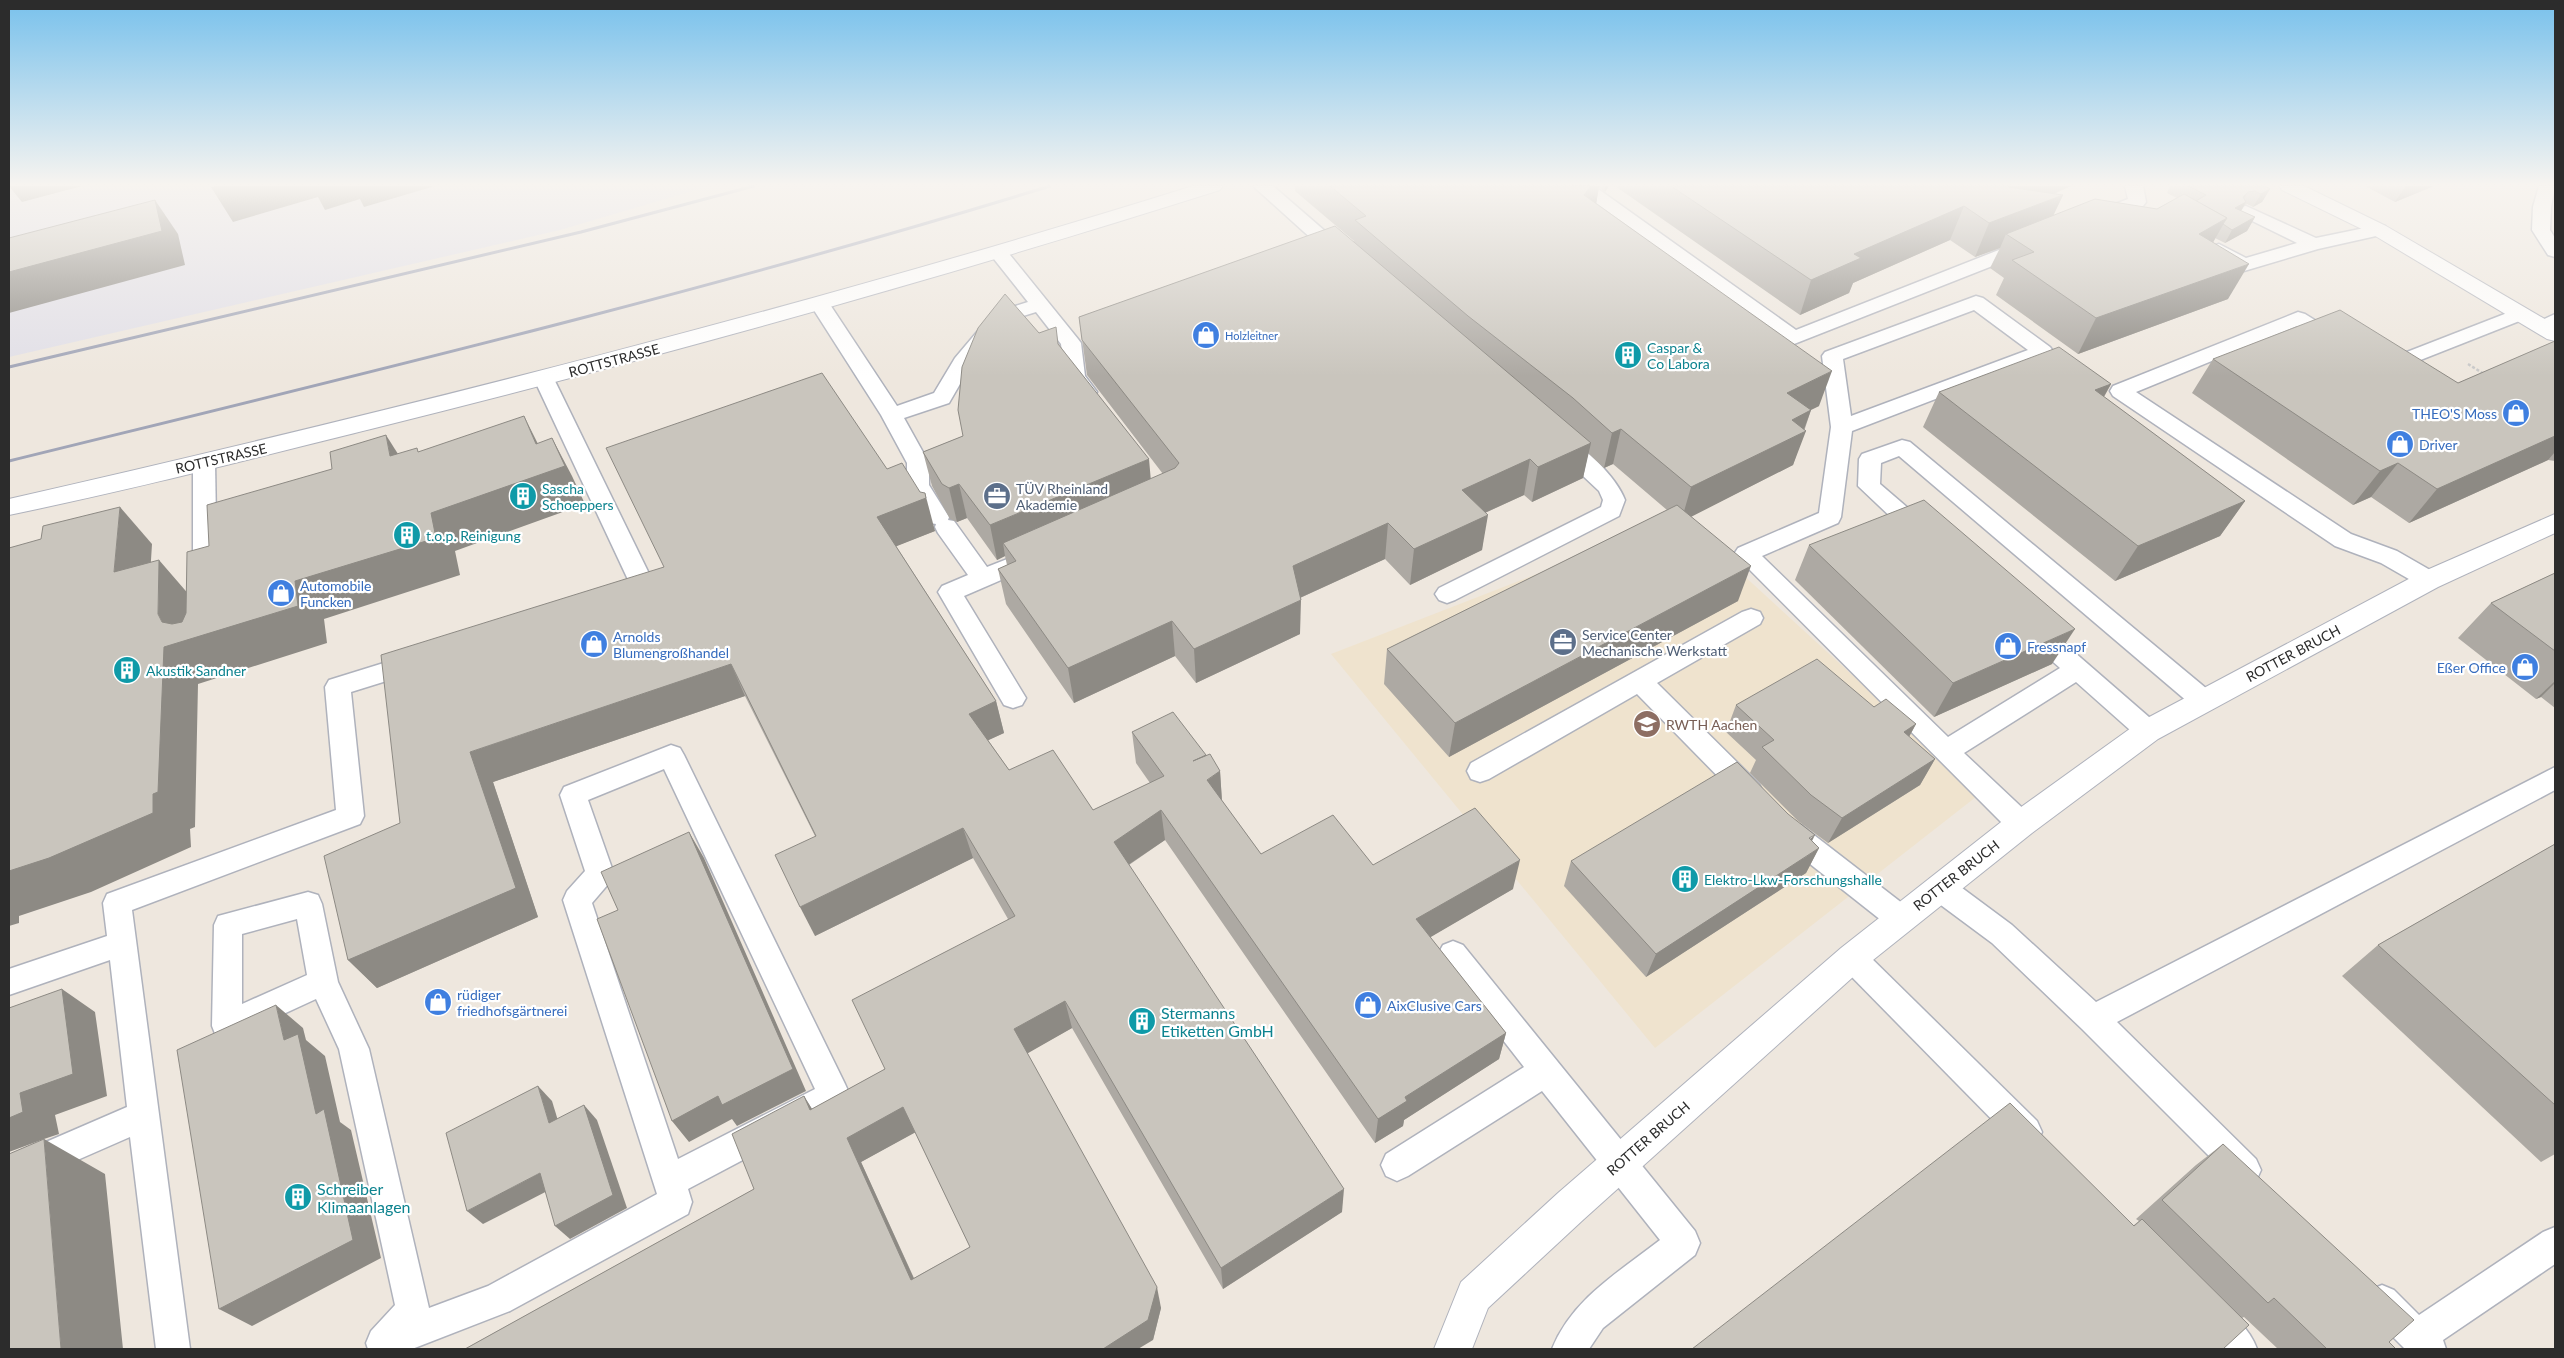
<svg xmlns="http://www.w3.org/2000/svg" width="2564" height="1358" font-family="Lato,sans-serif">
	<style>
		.industrial { fill: #e1dfe7 }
		.education { fill: #efe3ce }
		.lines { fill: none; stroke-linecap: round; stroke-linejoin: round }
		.lane-casing { stroke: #afb2bc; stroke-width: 3 }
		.street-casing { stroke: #afb2bc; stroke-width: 2 }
		.secondary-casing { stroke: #afb2bc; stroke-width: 2 }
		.path { stroke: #c8c8c8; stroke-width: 2.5; stroke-dasharray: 3 2; stroke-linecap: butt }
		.lane { fill: #fff; fill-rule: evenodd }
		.street { fill: #fff; fill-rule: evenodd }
		.secondary { fill: #fff; fill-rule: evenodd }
		.rail { stroke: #a1a5b7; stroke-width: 3 }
		.wall { fill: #ada9a3; fill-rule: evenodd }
		.shaded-wall { fill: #8d8a84 }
		.building { fill: #c9c5bd; stroke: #8d8a84; fill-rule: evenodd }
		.labels { text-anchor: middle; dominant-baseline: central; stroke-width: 4.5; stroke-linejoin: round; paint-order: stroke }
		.far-shop-label { font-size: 11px; fill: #366cbe; stroke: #fff; text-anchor: start }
		.culture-label { font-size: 14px; fill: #0d838f; stroke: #fff; text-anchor: start }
		.street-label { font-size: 14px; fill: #2c2c2c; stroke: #fff }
		.shop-label { font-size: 14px; fill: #366cbe; stroke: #fff; text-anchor: start }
		.service-label { font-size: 14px; fill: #4e5e75; stroke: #fff; text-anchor: start }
		.education-label { font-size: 14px; fill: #785e54; stroke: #fff; text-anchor: start }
		.near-culture-label { font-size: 16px; fill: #0d838f; stroke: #fff; text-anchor: start }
	</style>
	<rect width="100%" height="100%" fill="#eee7de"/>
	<path class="industrial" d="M9,186H709L560,230L9,357Z"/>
	<path class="education" d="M1681,518L1981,793L1655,1048L1331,654Z"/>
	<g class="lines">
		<g class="lane-casing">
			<g id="lane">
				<path d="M1253,186H1273L1348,251L1350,255L1348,259H1334Z"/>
				<path d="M1573,186H1594L1796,330L2019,242H2033L2035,246L2033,250L1794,344L1787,342Z"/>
				<path d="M2125,186H2143L2146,202L2143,206L2104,221H2092L2089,217L2092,213L2128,199Z"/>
				<path d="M2539,186H2555L2551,207L2550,230L2555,238V257L2548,255L2532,230L2533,207Z"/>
				<path d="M2246,206L2316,238L2379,225L2385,226L2388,230L2385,234L2318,249L2244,271L2237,269L2210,250L2212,246L2219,244L2246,258L2297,243L2240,215L2237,211L2240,207Z"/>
				<path d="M999,248L1006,250L1078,339L1081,343L1085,376L1097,392L1094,397C1079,401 1073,389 1065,377L1061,344L1036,312L1007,321L971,365L949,403L904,418L929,463V485L949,517L948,520L954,521L987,567L1030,550L1038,552L1042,558L1038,564L964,596L1026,698L1022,705L1013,708L1004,705L938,592L942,586L968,575L938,533L935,527L936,524L930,523L907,485V463L881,415L810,304L813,300H827L897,406L934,393L955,358L993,313L1028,302L990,254L992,250Z"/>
				<path d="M1976,296L1983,298L2050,347L2053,351L2050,355L1852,431L1841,517L1838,523L1762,556L1948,737L2060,668L2025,637L2022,631L2025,625L2034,622L2043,625L2157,724L2161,731L2157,738L2148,741L2139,738L2076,682L1964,753L2031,816L2035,824L2031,832L2021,835L2011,832L1734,554L1738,548L1819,513L1831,427L1822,356L1825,352ZM1974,310L2028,350L1851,416L1843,359Z"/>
				<path d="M2520,308L2527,310L2530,314L2527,318L2390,372L2383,374L2376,372L2373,368L2376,364Z"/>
				<path d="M2298,312L2305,314L2342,337L2345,341L2342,345H2328L2297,326L2136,392L2351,534L2397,551L2437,574L2441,580L2437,586L2429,588L2421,586L2381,563L2335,546L2113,396L2110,391L2113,386Z"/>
				<path d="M2555,314V328L2543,333L2536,331L2533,327L2536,323Z"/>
				<path d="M544,373L551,374L554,379L657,590L653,596L628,605L620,602L616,596L620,590L631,586L534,379L537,374Z"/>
				<path d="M1559,436C1582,442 1617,478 1625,500L1619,516L1455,600L1447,603L1439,600L1435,594L1439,588L1601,507L1603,500L1599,491L1548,443L1551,438Z"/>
				<path d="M1902,440L1910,442L2213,694L2217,701L2213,708L2204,711L2195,708L1899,456L1881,463L1880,484L1929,526L1932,532L1929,538L1921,540L1913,538L1858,486L1859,459L1862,454Z"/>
				<path d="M204,455L212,457L215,462L217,582L213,588L205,591L197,588L193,582V462L196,457Z"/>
				<path d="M1751,609L1760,612L1763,618L1760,624L1657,683L1759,784L1763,792L1759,800L1750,803L1741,800L1637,694L1489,779L1480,782L1471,779L1467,771L1471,763L1742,612Z"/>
				<path d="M416,653L425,655L428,662L425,669L351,692L364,816L360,824L132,910L190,1349H156L130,1137L9,1190V1158L127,1107L110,960L9,995V969L107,936L103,903L107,894L336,810L325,687L329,680Z"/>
				<path d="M671,745L680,748L684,755L845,1084L850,1095L845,1106L688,1189L692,1202L688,1214L510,1311L412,1349H368L366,1343L371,1331L395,1305L339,1049L316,999L227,1040L216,1036L212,1026L214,925L218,916L308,892L318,895L322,904L338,982L369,1049L429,1308L488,1286L657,1194L563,900L567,891L585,871L560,795L564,787ZM664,769L815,1089L678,1159L592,903L610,882L614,874L588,800ZM297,919L307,975L242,1004V934Z"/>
				<path d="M2555,767V790L2117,1022L2256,1159L2261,1170L2256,1181L2245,1186L2234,1181L2082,1029L1992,943L1930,897L1926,888L1930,879L1940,876L1950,879L2012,925L2096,1002Z"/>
				<path d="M1791,822L1801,825L1911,910L1915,919L1911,928L1901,932L1891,928L1781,841L1777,833L1781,825Z"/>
				<path d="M1453,941L1463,945L1695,1231L1700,1243L1695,1255L1603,1328L1589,1349H1552C1572,1299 1619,1272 1660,1240L1542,1091L1408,1176L1397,1181L1386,1176L1381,1165L1386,1154L1524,1067L1443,963L1438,954L1443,945Z"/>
				<path d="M1852,945L1862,949L2037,1121L2042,1132L2037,1143L2026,1147L2015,1143L1842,967L1837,958L1842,949Z"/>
				<path d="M2555,1227V1264L2443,1340L2446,1349H2405L2370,1314L2365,1302L2370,1290L2382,1285L2394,1290L2419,1315L2543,1232Z"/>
				<path d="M2209,1300C2229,1308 2250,1329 2257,1349H2216L2197,1329L2192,1317L2197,1305Z"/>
			</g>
		</g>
		<g class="street-casing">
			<path id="street" d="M2555,514V533L2438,587L2158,739L2032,833L1863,968L1584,1219L1488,1308L1472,1349H1434L1461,1282L1558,1193L1841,948L2010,815L2138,723L2420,573Z"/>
		</g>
		<g class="secondary-casing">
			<g id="secondary">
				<path d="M1193,186H1223L1220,190C939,279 656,358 371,429C250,459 130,490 9,515V499C407,408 803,308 1193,186Z"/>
				<path d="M2279,186H2304L2386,226L2555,325V341L2547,339L2372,234L2282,190Z"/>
			</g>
		</g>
		<path class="path" d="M2468,364L2484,374"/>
		<use href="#lane" class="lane"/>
		<use href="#street" class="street"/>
		<use href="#secondary" class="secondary"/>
		<g class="rail">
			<path d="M9,367L581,232L754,186"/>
			<path d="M9,461C358,375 707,292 1050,186"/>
		</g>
	</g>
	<g class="wall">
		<path d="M1295,186H1609L1605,192L1599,187L1596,203L1819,406L1811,410L1793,465L1691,516L1738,601L1449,757L1384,684L1387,649L1667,510L1613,464L1604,468L1588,453L1583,478L1532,502L1524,495L1485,513L1482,550L1410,585L1385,559L1300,598V634L1196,683L1175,656L1074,703L1006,604L998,569L1007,565L1005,556L997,560L967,518L957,522L950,519L932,486L923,452L963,436L1039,333L1059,344L1151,479L1163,474L1087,375L1079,317L1354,241L1295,191Z"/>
		<path d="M1615,186H2071L2054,194L2063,195L2053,215L2157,209L2177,198L2167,193L2170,186H2265L2270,189L2262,202L2253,207L2247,204L2245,205L2241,211L2255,217L2247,231L2225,243L2215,238L2213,242L2228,299L2078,354L1996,295L2004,278L1990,268L2000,248L1975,257L1950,240L1853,283L1849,293L1800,315Z"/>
		<path d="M2365,186H2434L2395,202Z"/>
		<path d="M2555,341V461L2548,460L2409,523L2371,497L2353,505L2192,393L2213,359L2458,383Z"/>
		<path d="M2111,384L2104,397L2245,501L2220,536L2115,581L1923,427L1939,392Z"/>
		<path d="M887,469L935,531L896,546L996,701L1004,733L988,740L1009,770L1093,810L1150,783L1136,763L1132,732L1206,755L1220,771L1222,801L1261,854L1373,865L1513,889L1430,937L1506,1033L1499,1059L1404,1120L1403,1126L1375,1143L1165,840L1129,865L1342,1212L1223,1289L1072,1028L1027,1053L1161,1308L1153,1340L465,1349L754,1189L804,1096L812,1109L885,1069L1008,919L973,858L815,936V836L745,696L493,782L538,917L377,988L348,960L400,823ZM915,1132L970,1247L914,1278L861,1162Z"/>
		<path d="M1809,545L2052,664L1934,717L1795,580Z"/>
		<path d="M2555,573V708L2541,697L2536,699L2458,638L2491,603Z"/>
		<path d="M1736,705L1874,707L1916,724L1909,737L1935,759L1920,785L1828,843L1798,821L1750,773L1756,760L1726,732Z"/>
		<path d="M1812,841L1819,848L1806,873L1646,977L1564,886L1571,861Z"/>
		<path d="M2555,844V1154L2541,1162L2342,976L2378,945Z"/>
		<path d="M2223,1144L2389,1342L2396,1349H2278L2244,1317L2242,1318L2134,1225L2139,1221L2136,1219L2196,1165Z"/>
	</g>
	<g class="shaded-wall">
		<path d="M9,186H82L22,202Z"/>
		<path d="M215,186H435L364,207L360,199L325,210L318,197L233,222L211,187Z"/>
		<path d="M1591,186H1599L1596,205L1584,195Z"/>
		<path d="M1606,186H1609L1605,192Z"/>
		<path d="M2010,186H2071L1994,220Z"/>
		<path d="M2406,186H2434L2395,202Z"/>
		<path d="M2270,189L2262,202L2253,207L2261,194Z"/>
		<path d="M2248,192L2239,206L2246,202L2238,216L2235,208Z"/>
		<path d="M2063,195L2047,229L2006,234L2000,248L1975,257L1989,223Z"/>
		<path d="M155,200L178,234L185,265L9,313V272Z"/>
		<path d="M1964,206L1950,240L1853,283L1849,293L1800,315L1811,280L1854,254Z"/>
		<path d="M2255,217L2247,231L2225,243L2232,230Z"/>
		<path d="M2227,218L2207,253L2199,234Z"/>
		<path d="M2249,264L2228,299L2078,354L2096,318Z"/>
		<path d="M1832,371L1819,406L1775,427L1787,393Z"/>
		<path d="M2111,384L2091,419L2095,390Z"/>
		<path d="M1811,410L1803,432L1806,431L1793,465L1681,522L1691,487L1792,420Z"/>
		<path d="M524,416L543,454L552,438L572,476L585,504L455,551L460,575L324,619L327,643L198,684L195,827L190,829L191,847L91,892L19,916V923L9,926V871L153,794L162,622L158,614L159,560L191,597L295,581L431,513L536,444Z"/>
		<path d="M1621,429L1613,464L1604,468L1612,433Z"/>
		<path d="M386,435L410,473L390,456Z"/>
		<path d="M2555,436V452L2548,460L2409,523L2437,489Z"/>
		<path d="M1591,443L1583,478L1532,502L1538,467Z"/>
		<path d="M1149,459L1152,493L1003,543L1005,556L997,560L990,525Z"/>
		<path d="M1530,459L1524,495L1458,525L1462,490Z"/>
		<path d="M2398,463L2371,497L2353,505L2380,471Z"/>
		<path d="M959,484L967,518L957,522L949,488Z"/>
		<path d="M925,493L935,531L887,550L877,517Z"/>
		<path d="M2245,501L2220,536L2115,581L2138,546Z"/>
		<path d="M120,507L152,544L148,609L114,572Z"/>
		<path d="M1488,515L1482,550L1410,585L1414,549Z"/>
		<path d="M1388,523L1385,559L1293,601V566Z"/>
		<path d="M1751,566L1738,601L1449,757L1455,723Z"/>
		<path d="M1301,600L1300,634L1196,683L1194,649Z"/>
		<path d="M1172,621L1175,656L1074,703L1068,668Z"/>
		<path d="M2075,629L2052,664L1934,717L1953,683Z"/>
		<path d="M731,664L745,696L493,782L538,917L377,988L348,960L470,752Z"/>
		<path d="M2555,681V683L2541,697L2536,699Z"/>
		<path d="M996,701L1004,733L978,745L969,714Z"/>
		<path d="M1916,724L1901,751L1904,732Z"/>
		<path d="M1206,755L1208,780L1220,771L1222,802L1193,761Z"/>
		<path d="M1935,759L1920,785L1828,843L1842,818Z"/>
		<path d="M1161,810L1165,840L1119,871L1114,842Z"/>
		<path d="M963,828L973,858L815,936L800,907Z"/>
		<path d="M689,832L704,858L806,1091L737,1126L732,1119L689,1142L672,1121Z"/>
		<path d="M1815,835L1803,859L1819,848L1806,873L1646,977L1656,954Z"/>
		<path d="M1520,860L1513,889L1412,948L1416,919Z"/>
		<path d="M62,989L95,1012L107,1096L55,1115L59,1134L44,1139L105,1174L123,1349H61L44,1139L9,1152V1118L20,1093Z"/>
		<path d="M1065,1001L1072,1028L1023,1056L1014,1029Z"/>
		<path d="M276,1005L303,1028L306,1040L325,1056L340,1122L351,1130L381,1258L252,1326L219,1309L316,1114L284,1040Z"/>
		<path d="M1506,1033L1499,1059L1404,1120L1403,1126L1375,1143L1378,1119L1405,1097Z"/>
		<path d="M538,1086L552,1101L563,1137L549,1123Z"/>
		<path d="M804,1096L820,1122L810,1110Z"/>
		<path d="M584,1105L597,1120L627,1208L570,1239L555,1226Z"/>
		<path d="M903,1107L916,1132L861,1162L924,1301L911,1280L847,1138Z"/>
		<path d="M540,1173L555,1187L483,1224L467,1211Z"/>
		<path d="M1344,1189L1342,1212L1223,1289L1221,1268Z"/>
		<path d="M1157,1287L1161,1308L1153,1340L1138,1349H1103Z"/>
	</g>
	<g class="building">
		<path d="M1330,186H1591L1584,195L1832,371L1787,393L1811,410L1792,420L1806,431L1691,487L1621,429L1612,433L1573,398L1468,316L1355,220L1366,216Z"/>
		<path d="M1671,186H2010L2008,187L2063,195L1989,223L1964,206L1854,254L1861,258L1811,280Z"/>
		<path d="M2188,186H2265L2270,189L2261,194L2255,191L2248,192L2243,197L2246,202L2235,208L2255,217L2232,230L2223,224L2227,218L2196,201L2206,195Z"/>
		<path d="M2184,194L2227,218L2199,234L2249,264L2096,318L2012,260L2034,252L2006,234L2095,199L2157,209Z"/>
		<path d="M155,200L162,231L9,272V238Z"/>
		<path d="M1335,226L1591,443L1538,467L1530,459L1462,490L1488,515L1414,549L1388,523L1293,566L1301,600L1194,649L1172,621L1068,668L998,569L1016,561L1003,543L1175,468L1179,463L1082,340L1079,317Z"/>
		<path d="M1005,294L1039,333L1056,327L1058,344L1149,459L990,525L959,484L949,488L942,484L923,452L963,436L958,410L962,367L978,328Z"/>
		<path d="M2340,310L2458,383L2555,341V436L2437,489L2398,463L2380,471L2213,359Z"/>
		<path d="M2059,347L2111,384L2095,390L2245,501L2138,546L1939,392Z"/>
		<path d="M822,373L887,469L902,463L920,492L925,493L926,498L877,517L996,701L969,714L1009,770L1053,750L1093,810L1164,776L1132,732L1173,712L1206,755L1193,761L1210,754L1220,771L1207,780L1261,854L1333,815L1373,865L1475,808L1520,860L1416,919L1506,1033L1405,1097L1407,1101L1378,1119L1161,810L1114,842L1344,1189L1221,1268L1065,1001L1014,1029L1157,1287L1148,1320L1103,1349H465L754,1189L732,1134L804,1096L810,1110L885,1069L852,1000L1015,916L963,828L800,907L775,855L816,836L731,664L470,752L516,888L348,960L324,856L400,823L381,655L664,567L606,448ZM903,1107L970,1247L911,1280L847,1138Z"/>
		<path d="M524,416L536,444L552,438L565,466L431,513L436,538L295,581L298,606L164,647L158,792L153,794V813L49,858L9,871V548L41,539L43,526L120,507L114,572L159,560L158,614L162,622L172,624L182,622L186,613L187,552L209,546L207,505L332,469L330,452L386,435L390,456L417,448L418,452Z"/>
		<path d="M1924,500L2075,629L1953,683L1809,545Z"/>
		<path d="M1677,505L1751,566L1455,723L1387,649Z"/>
		<path d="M2555,573V651L2491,603Z"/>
		<path d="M1817,659L1874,707L1886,699L1916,724L1904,732L1935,759L1842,818L1811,795L1762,747L1774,740L1736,705Z"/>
		<path d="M1737,762L1788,814L1815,835L1809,838L1819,848L1656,954L1571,861Z"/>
		<path d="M689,832L793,1069L722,1105L718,1096L672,1121L597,919L618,910L601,872Z"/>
		<path d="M2555,844V1105L2378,945Z"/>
		<path d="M62,989L73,1074L20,1093L23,1112L9,1118V1008Z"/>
		<path d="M276,1005L284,1040L298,1034L316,1114L324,1109L353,1240L219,1309L177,1050Z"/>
		<path d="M538,1086L549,1123L584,1105L613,1195L555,1226L540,1173L467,1211L446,1133Z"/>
		<path d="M2010,1103L2134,1226L2142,1219L2249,1325L2223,1349H1692Z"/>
		<path d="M44,1139L61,1349H9V1154Z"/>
		<path d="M2223,1144L2414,1320L2389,1342L2396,1349H2327L2274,1298L2268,1303L2162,1200Z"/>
	</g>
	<linearGradient id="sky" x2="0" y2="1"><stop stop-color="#78c1ec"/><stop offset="0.49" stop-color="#f7f4f0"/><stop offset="1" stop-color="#f7f4f0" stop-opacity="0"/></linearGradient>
	<rect width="2564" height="376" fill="url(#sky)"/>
	<defs>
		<g id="shop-disc" transform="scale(1.4375)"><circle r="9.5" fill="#3f7fe0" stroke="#fff"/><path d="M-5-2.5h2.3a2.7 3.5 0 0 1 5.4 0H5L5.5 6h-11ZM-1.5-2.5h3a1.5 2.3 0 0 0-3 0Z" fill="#fff"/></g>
		<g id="building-disc" transform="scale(1.4375)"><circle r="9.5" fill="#0f9aa8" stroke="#fff"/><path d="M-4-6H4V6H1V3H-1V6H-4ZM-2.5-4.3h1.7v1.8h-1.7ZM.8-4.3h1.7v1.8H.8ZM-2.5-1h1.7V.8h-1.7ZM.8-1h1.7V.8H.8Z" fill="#fff"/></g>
		<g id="office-disc" transform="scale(1.4375)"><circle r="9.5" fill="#5c6f8a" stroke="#fff"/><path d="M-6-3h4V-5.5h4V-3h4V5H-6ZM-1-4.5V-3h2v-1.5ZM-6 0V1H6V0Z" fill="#fff"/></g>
		<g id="university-disc" transform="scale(1.4375)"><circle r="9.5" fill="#8d6e63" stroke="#fff"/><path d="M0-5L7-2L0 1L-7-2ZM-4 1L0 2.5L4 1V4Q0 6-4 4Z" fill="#fff"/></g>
	</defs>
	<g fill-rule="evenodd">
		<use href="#shop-disc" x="1206" y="335"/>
		<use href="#building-disc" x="1628" y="355"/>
		<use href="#shop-disc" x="2516" y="413"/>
		<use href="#shop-disc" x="2400" y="444"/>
		<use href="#building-disc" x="523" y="496"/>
		<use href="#office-disc" x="997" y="496"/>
		<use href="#building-disc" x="407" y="535"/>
		<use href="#shop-disc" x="281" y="593"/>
		<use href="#office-disc" x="1563" y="642"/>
		<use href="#shop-disc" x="594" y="644"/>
		<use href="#shop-disc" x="2008" y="646"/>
		<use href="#shop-disc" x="2525" y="667"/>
		<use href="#building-disc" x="127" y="670"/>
		<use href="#university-disc" x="1647" y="724"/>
		<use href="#building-disc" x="1685" y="879"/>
		<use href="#shop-disc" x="438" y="1002"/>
		<use href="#shop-disc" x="1368" y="1005"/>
		<use href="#building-disc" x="1142" y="1021"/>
		<use href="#building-disc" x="298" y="1197"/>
	</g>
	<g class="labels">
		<g class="far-shop-label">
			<text x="1225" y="335">Holzleitner</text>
		</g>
		<g class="culture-label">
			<text x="1647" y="347">Caspar &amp;<tspan x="1647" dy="16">Co Labora</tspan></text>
			<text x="542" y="488">Sascha<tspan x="542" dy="16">Schoeppers</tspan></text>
			<text x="426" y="535">t.o.p. Reinigung</text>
			<text x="146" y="670">Akustik Sandner</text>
			<text x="1704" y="879">Elektro-Lkw-Forschungshalle</text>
		</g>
		<g class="street-label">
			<text transform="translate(614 360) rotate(-15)">ROTTSTRASSE</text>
			<text transform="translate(221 458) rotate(-13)">ROTTSTRASSE</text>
			<text transform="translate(2293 653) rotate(-28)">ROTTER BRUCH</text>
			<text transform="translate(1956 875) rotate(-38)">ROTTER BRUCH</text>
			<text transform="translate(1648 1138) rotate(-41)">ROTTER BRUCH</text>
		</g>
		<g class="shop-label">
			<text x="2497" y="413" text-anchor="end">THEO'S Moss</text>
			<text x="2419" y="444">Driver</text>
			<text x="300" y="585">Automobile<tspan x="300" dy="16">Funcken</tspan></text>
			<text x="613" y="636">Arnolds<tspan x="613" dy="16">Blumengroßhandel</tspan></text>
			<text x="2027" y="646">Fressnapf</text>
			<text x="2506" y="667" text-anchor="end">Eßer Office</text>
			<text x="457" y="994">rüdiger<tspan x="457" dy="16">friedhofsgärtnerei</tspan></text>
			<text x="1387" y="1005">AixClusive Cars</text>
		</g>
		<g class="service-label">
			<text x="1016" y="488">TÜV Rheinland<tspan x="1016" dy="16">Akademie</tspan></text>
			<text x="1582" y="634">Service Center<tspan x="1582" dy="16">Mechanische Werkstatt</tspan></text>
		</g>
		<g class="education-label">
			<text x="1666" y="724">RWTH Aachen</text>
		</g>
		<g class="near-culture-label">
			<text x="1161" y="1012">Stermanns<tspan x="1161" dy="18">Etiketten GmbH</tspan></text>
			<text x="317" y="1188">Schreiber<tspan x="317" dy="18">Klimaanlagen</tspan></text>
		</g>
	</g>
	<rect width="2564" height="1358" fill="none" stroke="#2c2c2c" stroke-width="20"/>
</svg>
